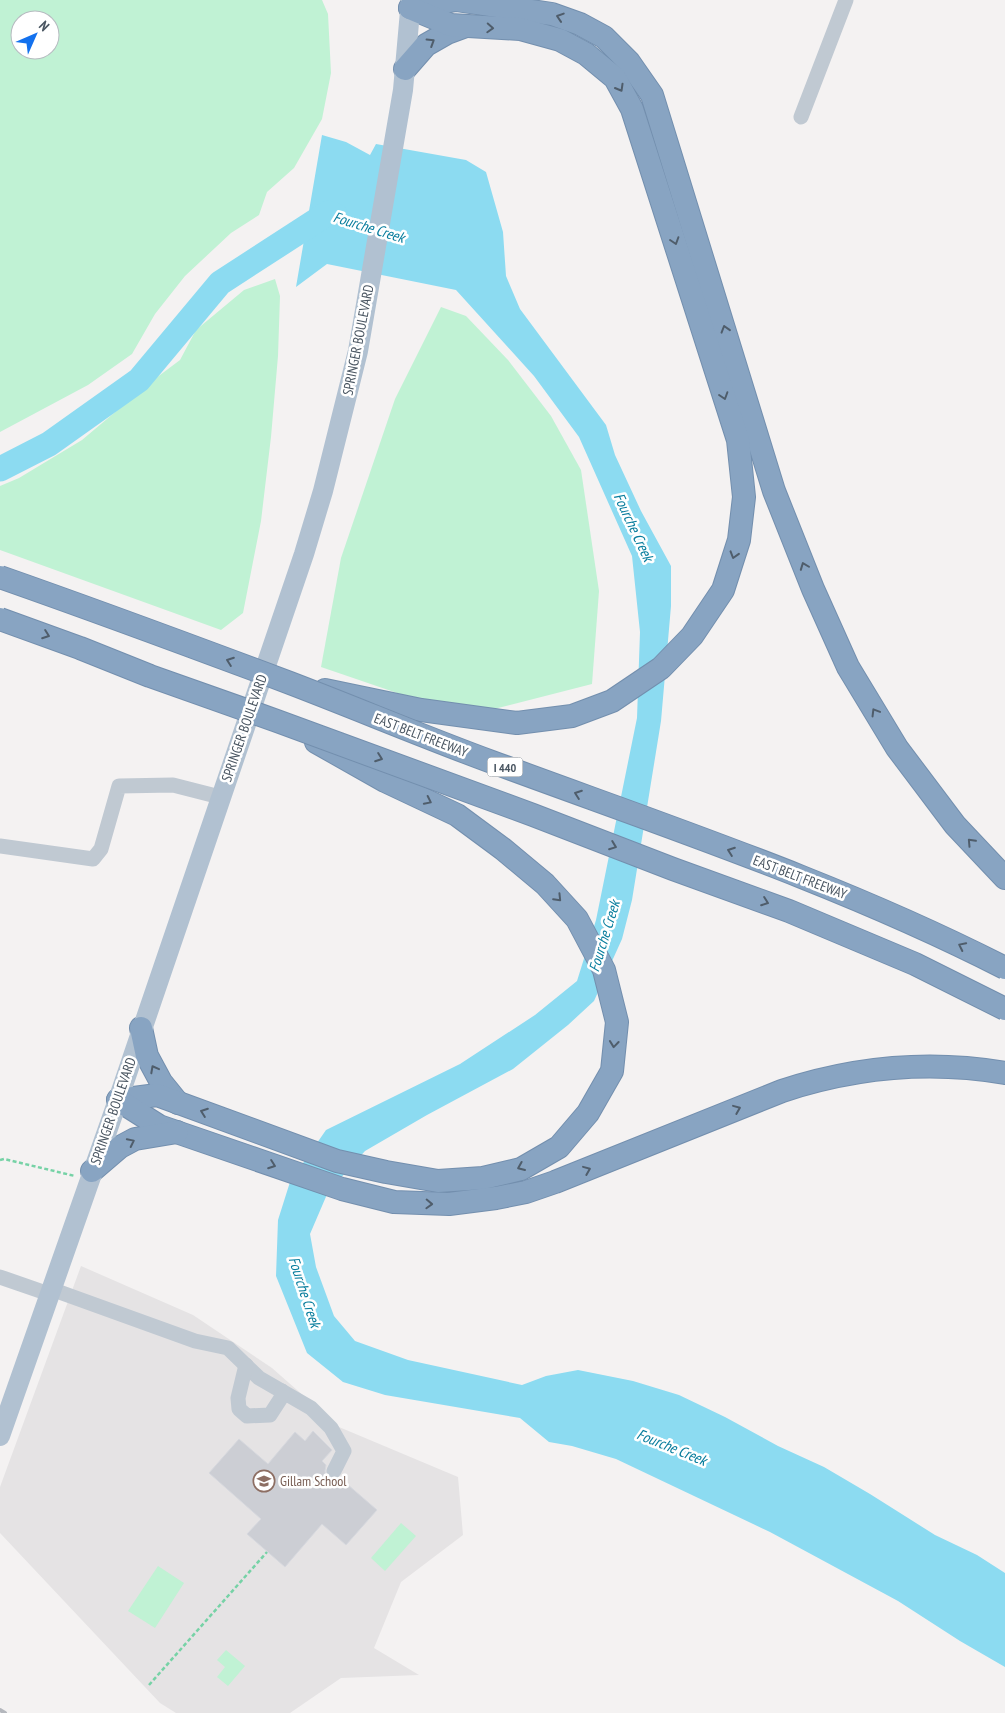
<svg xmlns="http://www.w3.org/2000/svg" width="1005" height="1713" font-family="'PT Sans Narrow',sans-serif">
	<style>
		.education { fill: #e5e3e4 }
		.green { fill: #c0f2d4; fill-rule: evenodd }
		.water { fill: #8cdbf1 }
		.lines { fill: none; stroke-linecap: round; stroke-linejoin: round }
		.river { stroke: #8cdbf1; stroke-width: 25 }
		.building { fill: #ccced4; stroke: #d6d8de }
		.highway-casing { stroke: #738fae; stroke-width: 24 }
		.path { stroke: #76d2a6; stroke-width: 2.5; stroke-dasharray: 4 2.5; stroke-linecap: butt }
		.minor { stroke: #c0c9d2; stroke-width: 15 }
		.major { stroke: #b1c1d1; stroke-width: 20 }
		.highway { stroke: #88a4c2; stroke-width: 22 }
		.rail { stroke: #b4b7bd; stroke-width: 4 }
		.highway-bridge-casing { stroke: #738fae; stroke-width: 24; stroke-linecap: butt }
		.highway-bridge { stroke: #88a4c2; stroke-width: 22 }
		.oneway { stroke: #4f5d6b }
		.labels { text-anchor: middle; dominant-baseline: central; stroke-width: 5; stroke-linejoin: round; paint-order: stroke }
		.shield { fill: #fff; stroke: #808890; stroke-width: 1 }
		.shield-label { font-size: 12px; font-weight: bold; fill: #495561 }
		.street-label { font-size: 14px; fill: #495561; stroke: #fff }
		.education-label { font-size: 14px; fill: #785e54; stroke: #fff; text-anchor: start }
		.water-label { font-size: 15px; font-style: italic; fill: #087d9d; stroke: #fff }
	</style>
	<rect width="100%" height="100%" fill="#f4f2f2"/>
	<path class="education" d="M81,1266L193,1315L272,1368L339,1427L458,1477L463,1535L401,1582L374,1648L419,1675L341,1678L290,1713H176L160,1703L0,1533V1487Z"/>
	<g class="green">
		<path d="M0,0H322L328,14L331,73L322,119L294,168L267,192L259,215L231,233L185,276L155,314L132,354L88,385L0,432ZM20,20H50V50H20Z"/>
		<path d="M275,279L280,296L278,356L271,437L261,521L243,613L221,630L0,550V486L19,478L82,440L152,381L180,360L196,330L244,290Z"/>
		<path d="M441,307L466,316L508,360L551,416L581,470L599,591L592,684L486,711L400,694L321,667L341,558L395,399Z"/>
		<path d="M401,1523L416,1536L385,1571L371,1558Z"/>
		<path d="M158,1566L184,1583L155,1628L128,1611Z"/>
		<path d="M226,1650L245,1666L228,1686L217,1677L225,1667L217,1660Z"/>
	</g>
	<path class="water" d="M322,135L346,142L370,155L376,144L466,160L486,172L503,232L506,276L520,309L606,425L615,455L641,511L671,566V606L661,721L632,900L622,939L594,1001L568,1025L513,1069L427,1115L365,1151L328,1192L310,1234L316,1267L334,1316L355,1341L408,1360L522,1385L546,1376L578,1370L633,1381L679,1395L725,1417L778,1446L824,1467L870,1494L935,1535L977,1555L1005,1573V1667L960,1641L898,1601L770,1532L616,1459L572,1446L549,1442L520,1418L385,1395L343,1382L307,1353L276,1276L278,1220L290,1182L326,1130L460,1064L535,1015L577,981L596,920L637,718L640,632L632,556L579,437L534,376L456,290L327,264L296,287Z"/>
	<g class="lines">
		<path class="river" d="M0,469L49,444L139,380L220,283L328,213L335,215"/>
	</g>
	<path class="building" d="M313,1431L332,1450L322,1461L326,1465L325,1471L326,1477L334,1480L340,1478L377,1510L346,1545L322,1524L285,1567L247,1534L261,1519L209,1473L239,1439L268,1464L295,1432L305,1441Z"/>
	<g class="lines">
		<g class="highway-casing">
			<g id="highway">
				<path d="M410,8L456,0L552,14L580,24L604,37L629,62L652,95L774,491L813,589L848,667L897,748L955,825L1005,878"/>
				<path d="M405,69L426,45L447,33L466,26"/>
				<path d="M325,690L421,710L517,723L572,716L612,701L661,668L692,636L723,590L739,540L744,497L738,440L632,109L615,78L586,54L560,40L520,29L451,25L410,8"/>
				<path d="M141,1028L147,1056L161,1082L178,1103"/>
				<path d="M118,1100L157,1095L337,1161L386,1172L438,1181L483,1178L521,1169L559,1147L588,1113L612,1071L617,1022L604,970L577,919L545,884L503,849L457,815L385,781L316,742"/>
				<path d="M118,1100L159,1126L342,1189L394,1202L449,1204L496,1198L526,1192L555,1182L782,1091C855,1067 929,1060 1005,1073"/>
				<path d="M92,1171L120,1147L135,1139L177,1132"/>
			</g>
		</g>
		<g class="path">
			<path d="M0,1160L4,1159L75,1176"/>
			<path d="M149,1685L267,1552"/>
		</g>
		<g class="minor">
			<path d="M801,117L846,0"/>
			<path d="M0,846L93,859L101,849L119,786L173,785L220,797"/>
			<path d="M0,1277L49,1294"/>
			<path d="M51,1289L195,1341L228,1348L259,1378L311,1408L331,1428L344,1451L334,1471"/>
			<path d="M246,1365L238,1398L239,1409L247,1416L270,1415L281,1398L282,1391"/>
		</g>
		<path class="major" d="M0,1436L118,1100L304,554L323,491L358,351L403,90L411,0"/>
		<use href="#highway" class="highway"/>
		<path class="rail" d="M0,1710L5,1713"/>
		<g class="highway-bridge-casing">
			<g id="highway-bridge">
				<path d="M0,577C97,611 194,647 290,683C358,709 424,737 492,762C665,826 841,884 1005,968"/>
				<path d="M0,619L80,648L150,676L277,721L533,815L673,869L789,911L915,964L1005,1009"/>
			</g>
		</g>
		<use href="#highway-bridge" class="highway-bridge"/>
	</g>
	<defs><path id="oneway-chevron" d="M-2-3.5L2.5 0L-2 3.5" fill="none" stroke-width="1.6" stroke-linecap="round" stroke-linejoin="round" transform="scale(1.25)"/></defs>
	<g class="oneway">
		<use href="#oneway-chevron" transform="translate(560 17) rotate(-162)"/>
		<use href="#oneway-chevron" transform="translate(490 28) rotate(3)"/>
		<use href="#oneway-chevron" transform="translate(431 42) rotate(-32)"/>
		<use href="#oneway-chevron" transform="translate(620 88) rotate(60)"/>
		<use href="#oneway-chevron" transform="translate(675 241) rotate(72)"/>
		<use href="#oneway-chevron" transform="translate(725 329) rotate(-107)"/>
		<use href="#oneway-chevron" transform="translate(724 396) rotate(72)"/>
		<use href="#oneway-chevron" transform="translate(734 555) rotate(107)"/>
		<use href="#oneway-chevron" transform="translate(804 566) rotate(-111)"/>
		<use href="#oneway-chevron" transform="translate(46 635) rotate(20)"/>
		<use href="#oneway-chevron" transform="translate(230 661) rotate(-160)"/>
		<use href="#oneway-chevron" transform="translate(875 712) rotate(-121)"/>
		<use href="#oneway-chevron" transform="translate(379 758) rotate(20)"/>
		<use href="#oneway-chevron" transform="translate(578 794) rotate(-160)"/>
		<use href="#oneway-chevron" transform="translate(428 801) rotate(26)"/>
		<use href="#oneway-chevron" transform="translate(971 842) rotate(-133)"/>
		<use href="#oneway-chevron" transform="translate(613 846) rotate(21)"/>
		<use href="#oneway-chevron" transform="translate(731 851) rotate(-160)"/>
		<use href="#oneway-chevron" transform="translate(558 898) rotate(46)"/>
		<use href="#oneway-chevron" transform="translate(765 902) rotate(20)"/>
		<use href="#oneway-chevron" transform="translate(962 946) rotate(-154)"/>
		<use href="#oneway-chevron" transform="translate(614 1044) rotate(96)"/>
		<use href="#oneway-chevron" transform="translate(154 1069) rotate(-118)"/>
		<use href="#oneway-chevron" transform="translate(737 1109) rotate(-22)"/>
		<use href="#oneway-chevron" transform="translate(204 1112) rotate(-160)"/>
		<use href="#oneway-chevron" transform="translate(131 1142) rotate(-26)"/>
		<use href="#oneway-chevron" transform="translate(272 1165) rotate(20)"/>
		<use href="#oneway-chevron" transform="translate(521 1167) rotate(157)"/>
		<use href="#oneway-chevron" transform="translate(587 1170) rotate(-22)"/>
		<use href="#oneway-chevron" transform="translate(429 1204) rotate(2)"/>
	</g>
	<defs>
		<g id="school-ring" transform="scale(1.125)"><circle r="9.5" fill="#fff" stroke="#8d6e63" stroke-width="1.5"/><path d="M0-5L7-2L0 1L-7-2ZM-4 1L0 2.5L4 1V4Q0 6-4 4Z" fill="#8d6e63"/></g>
	</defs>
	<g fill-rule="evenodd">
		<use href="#school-ring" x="264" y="1481"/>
	</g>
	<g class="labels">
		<rect class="shield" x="487.5" y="757.5" width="35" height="19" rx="4"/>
		<g class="shield-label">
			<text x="505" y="767">I 440</text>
		</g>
		<g class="street-label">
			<text transform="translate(358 340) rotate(-79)">SPRINGER BOULEVARD</text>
			<text transform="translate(244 728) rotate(-71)">SPRINGER BOULEVARD</text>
			<text transform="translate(421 735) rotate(21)">EAST BELT FREEWAY</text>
			<text transform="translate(800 877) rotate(21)">EAST BELT FREEWAY</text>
			<text transform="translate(113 1111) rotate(-71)">SPRINGER BOULEVARD</text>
		</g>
		<g class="education-label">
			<text x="280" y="1481">Gillam School</text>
		</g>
		<g class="water-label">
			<text transform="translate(369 227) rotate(17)">Fourche Creek</text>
			<text transform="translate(634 527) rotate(65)">Fourche Creek</text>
			<text transform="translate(604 936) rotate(-73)">Fourche Creek</text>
			<text transform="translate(305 1292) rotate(72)">Fourche Creek</text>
			<text transform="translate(672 1447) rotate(22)">Fourche Creek</text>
		</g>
	</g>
	<g transform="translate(35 35) rotate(45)"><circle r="24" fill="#ffffff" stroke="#b6bbc0"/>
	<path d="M0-4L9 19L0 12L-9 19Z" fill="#1371ee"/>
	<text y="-8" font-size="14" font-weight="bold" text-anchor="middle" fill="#495561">N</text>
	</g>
</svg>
